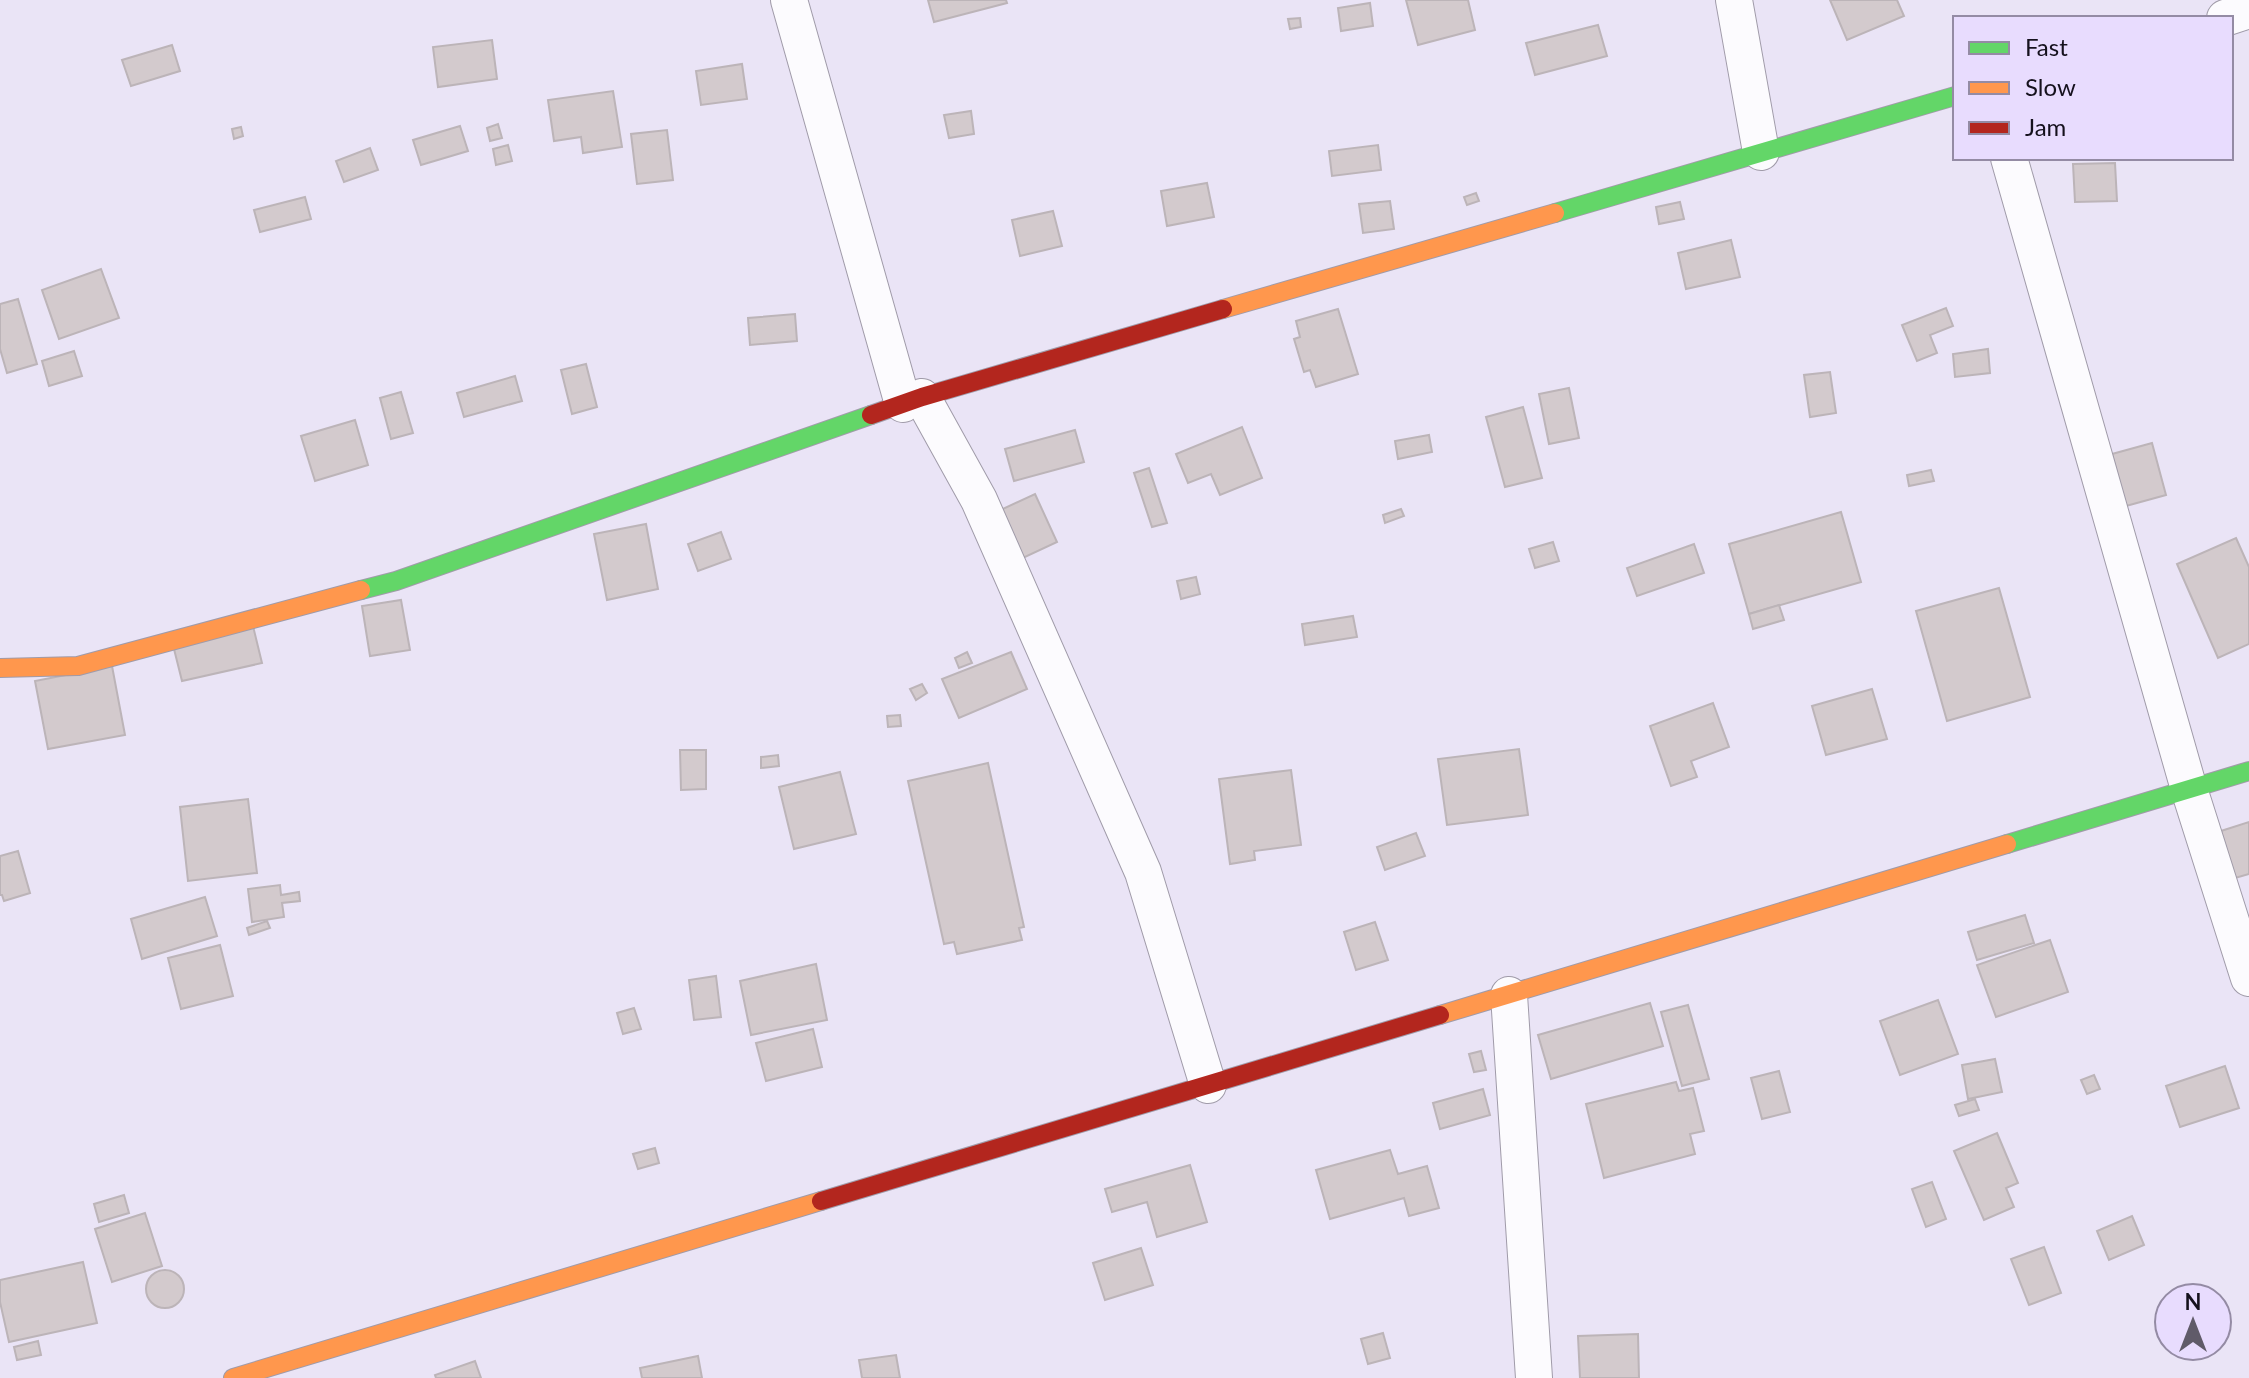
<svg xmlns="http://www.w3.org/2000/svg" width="2249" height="1378" font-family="Lato,sans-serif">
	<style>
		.building { fill: #d3cacd; stroke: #bcb4b8; stroke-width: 2 }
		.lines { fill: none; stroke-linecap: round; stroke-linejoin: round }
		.street-casing { stroke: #a09ba9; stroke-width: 38 }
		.fast-casing { stroke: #a09ba9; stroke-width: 20 }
		.slow-casing { stroke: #a09ba9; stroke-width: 20 }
		.jam-casing { stroke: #a09ba9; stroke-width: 20 }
		.street { stroke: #fcfbfe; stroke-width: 36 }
		.fast { stroke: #63d668; stroke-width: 18 }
		.slow { stroke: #ff974d; stroke-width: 18 }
		.jam { stroke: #b3261e; stroke-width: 18 }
	</style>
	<rect width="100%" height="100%" fill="#eae4f6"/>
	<g class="building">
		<path d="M928,0H1006L1007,3L934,22Z"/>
		<path d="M1406,0H1468L1475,30L1418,45Z"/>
		<path d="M1830,0H1897L1904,16L1847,40Z"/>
		<path d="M1370,3L1373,26L1341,31L1338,8Z"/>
		<path d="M1300,18L1301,27L1290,29L1288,19Z"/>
		<path d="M1598,25L1607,56L1535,75L1526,43Z"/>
		<path d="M492,40L497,79L438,87L433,47Z"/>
		<path d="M172,45L180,71L131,86L122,60Z"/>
		<path d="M742,64L747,99L701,105L696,71Z"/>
		<path d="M613,91L622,147L583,153L581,137L554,141L548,100Z"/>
		<path d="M971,111L974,134L949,138L944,115Z"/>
		<path d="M498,124L502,138L490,141L487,128Z"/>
		<path d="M460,126L468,151L421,165L413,140Z"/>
		<path d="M241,127L243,136L234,139L232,129Z"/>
		<path d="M667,130L673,180L637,184L631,134Z"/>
		<path d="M508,145L512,161L496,165L493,149Z"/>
		<path d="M1378,145L1381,170L1332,176L1329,151Z"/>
		<path d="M370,148L378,170L344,182L336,161Z"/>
		<path d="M2115,163L2117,201L2075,202L2073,164Z"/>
		<path d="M1207,183L1214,217L1167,226L1161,191Z"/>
		<path d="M1476,193L1479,201L1467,205L1464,197Z"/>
		<path d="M305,197L311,219L260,232L254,210Z"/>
		<path d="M1390,201L1394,229L1363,233L1359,204Z"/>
		<path d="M1680,202L1684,219L1659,224L1656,207Z"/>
		<path d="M1053,211L1062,246L1020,256L1012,220Z"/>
		<path d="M1731,240L1740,277L1686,289L1678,253Z"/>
		<path d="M101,269L119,318L59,339L42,290Z"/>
		<path d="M18,299L37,364L7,373L0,349V304Z"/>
		<path d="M1946,308L1953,326L1930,335L1937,353L1917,361L1902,325Z"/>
		<path d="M1338,309L1358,374L1316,387L1310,370L1304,372L1294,339L1300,337L1296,321Z"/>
		<path d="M795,314L797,341L750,345L748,318Z"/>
		<path d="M1988,349L1990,373L1955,377L1953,354Z"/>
		<path d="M74,351L82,376L49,386L42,361Z"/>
		<path d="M586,364L597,407L572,414L561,370Z"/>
		<path d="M1830,372L1836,413L1810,417L1804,375Z"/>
		<path d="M515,376L522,401L464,417L457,393Z"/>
		<path d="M1569,388L1579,438L1549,444L1539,394Z"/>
		<path d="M401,392L413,433L391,439L380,398Z"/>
		<path d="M1523,407L1542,478L1505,487L1486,417Z"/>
		<path d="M355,420L368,465L315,481L301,436Z"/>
		<path d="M1242,427L1262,478L1220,495L1211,474L1188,483L1176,454Z"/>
		<path d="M1075,430L1084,462L1014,481L1005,449Z"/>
		<path d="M1429,435L1432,452L1398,459L1395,441Z"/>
		<path d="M2152,443L2166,495L2126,506L2112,454Z"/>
		<path d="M1149,468L1167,523L1152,527L1134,473Z"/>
		<path d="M1931,470L1934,481L1909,486L1907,475Z"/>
		<path d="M1035,494L1057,542L1014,562L992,514Z"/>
		<path d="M1401,509L1404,516L1385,523L1383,515Z"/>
		<path d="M1841,512L1861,582L1749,614L1729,544Z"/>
		<path d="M646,524L658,589L607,600L594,534Z"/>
		<path d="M721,532L731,559L698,571L688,544Z"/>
		<path d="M2236,538L2249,567V644L2218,658L2177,564Z"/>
		<path d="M1553,542L1559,561L1535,568L1529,549Z"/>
		<path d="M1694,544L1704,573L1637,596L1627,568Z"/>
		<path d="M1196,577L1200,594L1181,599L1177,581Z"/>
		<path d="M1999,588L2030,697L1947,721L1916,611Z"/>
		<path d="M401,600L410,650L370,656L362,606Z"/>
		<path d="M1779,605L1784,620L1753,629L1749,614Z"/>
		<path d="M1353,616L1357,637L1305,645L1302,624Z"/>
		<path d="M252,622L262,663L182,681L172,641Z"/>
		<path d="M967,652L972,663L959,668L955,658Z"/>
		<path d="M1011,652L1027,689L959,718L942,679Z"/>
		<path d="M112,666L125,735L48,749L35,681Z"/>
		<path d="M922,684L927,693L916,700L910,689Z"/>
		<path d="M1872,689L1887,739L1826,755L1812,706Z"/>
		<path d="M1713,703L1729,747L1691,761L1697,777L1671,786L1650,726Z"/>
		<path d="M900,715L901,726L888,727L887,716Z"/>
		<path d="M1519,749L1528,815L1447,825L1438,759Z"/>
		<path d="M680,750H706V789L681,790Z"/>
		<path d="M778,755L779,766L761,768V757Z"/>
		<path d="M988,763L1024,927L1019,928L1022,940L957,954L954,942L944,944L908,781Z"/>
		<path d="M1291,770L1301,845L1254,851L1255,860L1230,864L1219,779Z"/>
		<path d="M840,772L856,834L794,849L779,787Z"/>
		<path d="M248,799L257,873L188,881L180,807Z"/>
		<path d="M2249,822V874L2235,878L2221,831Z"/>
		<path d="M1416,833L1425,856L1385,870L1377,847Z"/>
		<path d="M18,851L30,893L4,901L2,895H0V856Z"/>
		<path d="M280,885L281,895L299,892L300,901L282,903L284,917L252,922L248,889Z"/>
		<path d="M205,897L217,936L142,959L131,919Z"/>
		<path d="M2025,915L2034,943L1977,960L1968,932Z"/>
		<path d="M267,921L270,928L249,935L247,928Z"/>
		<path d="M1375,922L1388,960L1356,970L1344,932Z"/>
		<path d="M2050,940L2068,992L1996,1017L1977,965Z"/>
		<path d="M220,945L233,996L181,1009L168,958Z"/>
		<path d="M816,964L827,1020L751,1035L740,981Z"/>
		<path d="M716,976L721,1017L694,1020L689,980Z"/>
		<path d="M1938,1000L1958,1054L1900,1075L1880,1021Z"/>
		<path d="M1650,1003L1663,1046L1551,1079L1538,1035Z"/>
		<path d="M1688,1005L1709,1079L1682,1086L1661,1012Z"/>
		<path d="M634,1008L641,1029L623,1034L617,1013Z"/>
		<path d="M813,1029L822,1067L766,1081L756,1043Z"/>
		<path d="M1481,1051L1486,1070L1474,1072L1469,1054Z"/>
		<path d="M1995,1059L2002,1092L1968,1099L1962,1065Z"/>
		<path d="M2225,1066L2239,1108L2180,1127L2166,1086Z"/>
		<path d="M1779,1071L1790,1112L1762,1119L1751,1078Z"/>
		<path d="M2094,1075L2100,1089L2087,1094L2081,1080Z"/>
		<path d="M1676,1082L1679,1091L1693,1088L1704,1131L1690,1134L1695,1154L1604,1178L1586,1104Z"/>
		<path d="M1483,1089L1490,1115L1440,1129L1433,1103Z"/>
		<path d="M1975,1099L1979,1110L1959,1116L1955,1105Z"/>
		<path d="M1997,1133L2018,1183L2006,1188L2014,1207L1984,1220L1954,1151Z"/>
		<path d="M655,1148L659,1163L638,1169L633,1154Z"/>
		<path d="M1390,1150L1398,1174L1427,1166L1439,1208L1409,1216L1404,1198L1330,1219L1316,1170Z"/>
		<path d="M1190,1165L1207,1222L1157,1237L1147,1202L1112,1212L1105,1189Z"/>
		<path d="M1932,1182L1946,1219L1926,1227L1912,1189Z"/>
		<path d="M124,1195L129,1213L99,1222L94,1204Z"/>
		<path d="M145,1213L162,1266L112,1282L95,1229Z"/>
		<path d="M2132,1216L2144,1245L2109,1260L2097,1231Z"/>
		<path d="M2044,1247L2061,1293L2029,1305L2011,1259Z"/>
		<path d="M1141,1248L1153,1285L1105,1300L1093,1263Z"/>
		<path d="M83,1262L97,1323L9,1342L0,1302V1280Z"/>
		<circle cx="165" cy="1289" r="19"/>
		<path d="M1383,1333L1390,1358L1368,1364L1361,1339Z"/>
		<path d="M1638,1334L1639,1378H1580L1578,1336Z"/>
		<path d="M38,1341L41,1355L17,1360L14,1347Z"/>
		<path d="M896,1355L900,1378H862L859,1360Z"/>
		<path d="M698,1356L702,1378H642L640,1368Z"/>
		<path d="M475,1361L481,1378H436L435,1375Z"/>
	</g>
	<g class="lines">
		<g class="street-casing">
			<g id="street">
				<path d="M789,0L903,404"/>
				<path d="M1734,0L1761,152"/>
				<path d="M2225,18L2249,10"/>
				<path d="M2009,158L2189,789L2249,978"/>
				<path d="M922,397L979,500L1143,872L1208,1085"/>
				<path d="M1509,995L1534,1378"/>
			</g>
		</g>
		<g class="fast-casing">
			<g id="fast">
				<path d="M1555,213L1955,96"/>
				<path d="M361,590L396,581L871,415"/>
				<path d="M2007,844L2249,771"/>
			</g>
		</g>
		<g class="slow-casing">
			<g id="slow">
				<path d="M1223,309L1555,213"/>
				<path d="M0,668L78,666L361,590"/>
				<path d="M1440,1015L2007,844"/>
				<path d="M233,1378L821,1201"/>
			</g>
		</g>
		<g class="jam-casing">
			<g id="jam">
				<path d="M871,415L922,397L1223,309"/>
				<path d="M821,1201L1440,1015"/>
			</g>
		</g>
		<use href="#street" class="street"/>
		<use href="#fast" class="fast"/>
		<use href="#slow" class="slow"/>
		<use href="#jam" class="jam"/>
	</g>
	<rect x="1953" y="16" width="280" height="144" fill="#e8dcfe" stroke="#948ba4" stroke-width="2"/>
	<rect x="1969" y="42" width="40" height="12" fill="#63d668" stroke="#948ba4" stroke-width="2"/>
	<text x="2025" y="56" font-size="24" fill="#15111d">Fast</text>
	<rect x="1969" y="82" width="40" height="12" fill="#ff974d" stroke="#948ba4" stroke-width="2"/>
	<text x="2025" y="96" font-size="24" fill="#15111d">Slow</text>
	<rect x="1969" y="122" width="40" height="12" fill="#b3261e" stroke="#948ba4" stroke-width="2"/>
	<text x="2025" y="136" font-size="24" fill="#15111d">Jam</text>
	<g transform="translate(2193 1322)"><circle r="38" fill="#e8dcfe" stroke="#948ba4" stroke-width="2"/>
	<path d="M0-6L14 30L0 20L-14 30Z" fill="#605b69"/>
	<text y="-12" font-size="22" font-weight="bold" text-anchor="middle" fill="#15111d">N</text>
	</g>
</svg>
